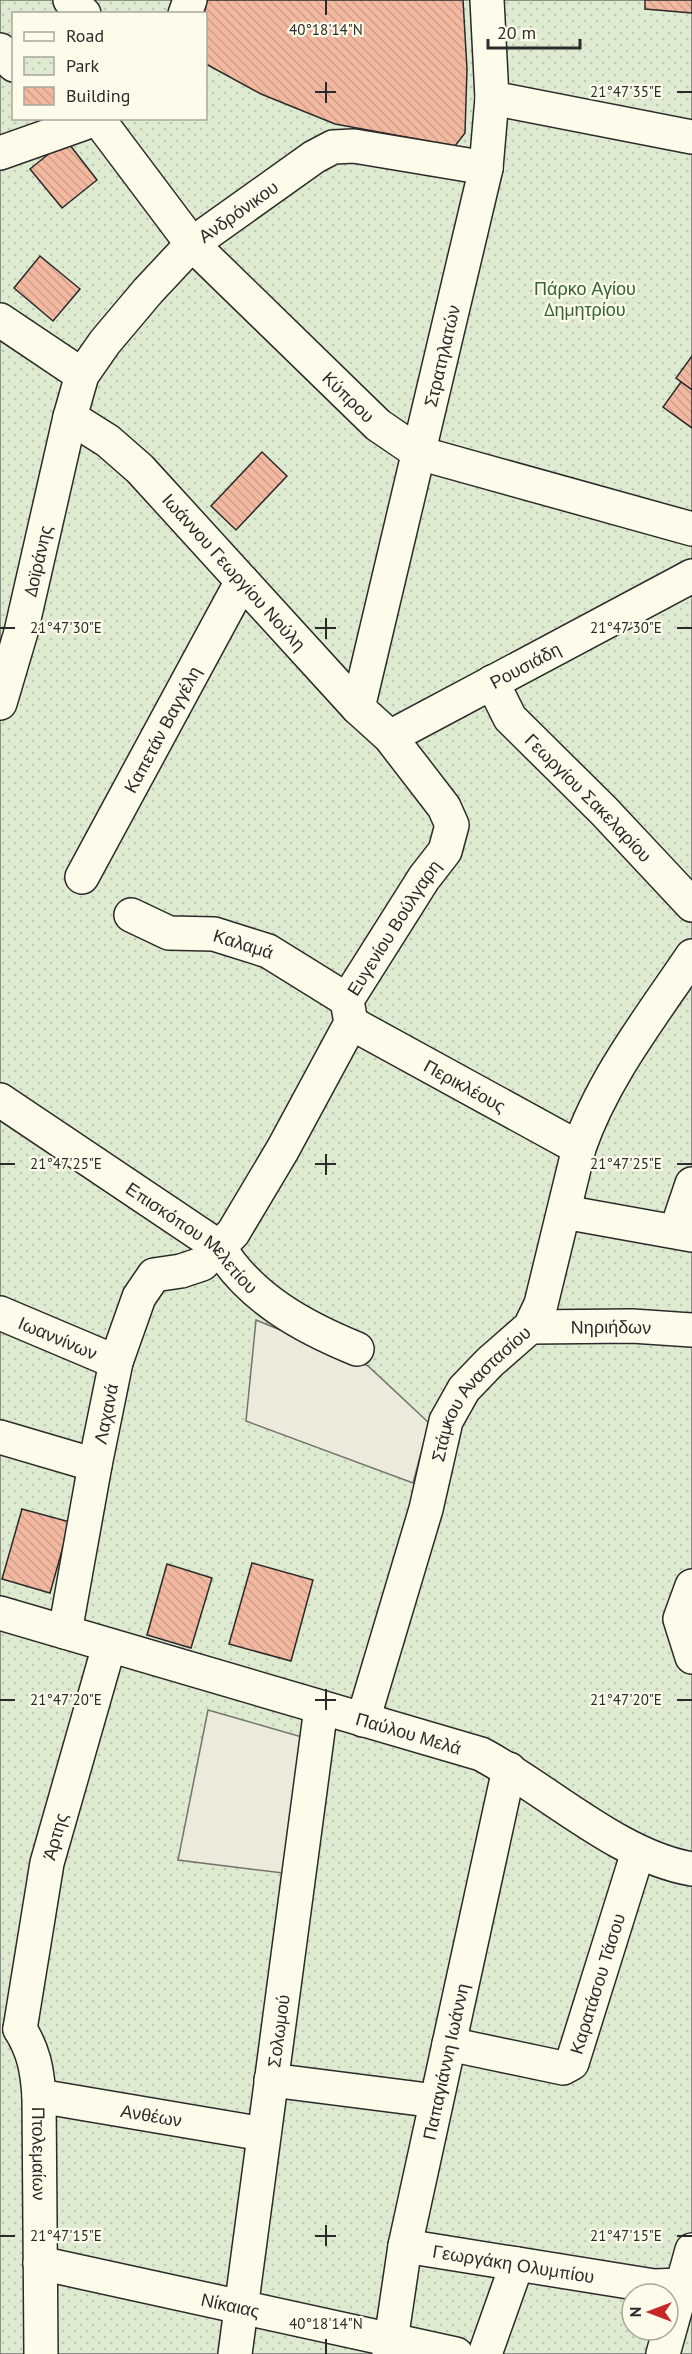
<svg xmlns="http://www.w3.org/2000/svg" width="692" height="2354" font-family="'PT Sans',sans-serif">
	<style>
		.park { fill: url(#park-dots); stroke: #74746e; stroke-width: 1.5; fill-rule: evenodd }
		.parking { fill: #eceadb; stroke: #74746e; stroke-width: 1.5 }
		.building { fill: url(#building-back-hatch); stroke: #2b2b2b; stroke-width: 1.5 }
		.lines { fill: none; stroke-linecap: round; stroke-linejoin: round }
		.minor-casing { stroke: #2b2b2b; stroke-width: 36 }
		.major-casing { stroke: #2b2b2b; stroke-width: 36 }
		.minor { stroke: #fdfbea; stroke-width: 33 }
		.major { stroke: #fdfbea; stroke-width: 33 }
		.ticks { fill: none; stroke: #2b2b2b; stroke-width: 2 }
		.labels { text-anchor: middle; dominant-baseline: central; stroke-width: 4.5; stroke-linejoin: round; paint-order: stroke }
		.street-label { font-size: 18px; fill: #2b2b2b; stroke: #fdfbea }
		.park-label { font-size: 18px; fill: #34623c; stroke: #fdfbea }
		.ticks-label { font-size: 15px; text-anchor: middle; fill: #2b2b2b; stroke: #fdfbea; stroke-width: 4.5; stroke-linejoin: round; paint-order: stroke }
	</style>
	<defs>
		<pattern id="park-dots" width="8" height="8" patternUnits="userSpaceOnUse" patternTransform="scale(1.5)"><rect width="8" height="8" fill="#deebd1"/><path d="M2 2h.1M6 6h.1" fill="none" stroke="#bfcab4" stroke-width="1.8" stroke-linecap="round"/></pattern>
		<pattern id="building-back-hatch" width="6" height="6" patternUnits="userSpaceOnUse" patternTransform="scale(1.5)"><rect width="6" height="6" fill="#f2b8a0"/><path d="M-1 5l2 2M0 0l6 6M5-1l2 2" fill="none" stroke="#d09e8a"/></pattern>
	</defs>
	<rect width="100%" height="100%" fill="#fdfbea"/>
	<path class="park" d="M0,0H692V2354H0ZM14,14H206V118H14ZM632,2294H668V2330H632Z"/>
	<g class="parking">
		<path d="M256,1320L368,1366L429,1423L413,1483L246,1421Z"/>
		<path d="M208,1710L302,1737L283,1873L178,1860Z"/>
	</g>
	<g class="building">
		<path d="M207,0H463L467,69L465,133L455,146L335,124L261,94L206,64L204,14Z"/>
		<path d="M645,0H692V13L645,9Z"/>
		<path d="M66,140L97,180L62,208L30,169Z"/>
		<path d="M40,256L80,289L53,321L14,288Z"/>
		<path d="M692,356V390L676,378Z"/>
		<path d="M681,382L692,390V428L663,407Z"/>
		<path d="M262,452L287,476L236,530L211,506Z"/>
		<path d="M22,1509L70,1522L50,1593L2,1579Z"/>
		<path d="M252,1563L313,1580L291,1661L229,1644Z"/>
		<path d="M167,1564L212,1578L191,1648L147,1635Z"/>
	</g>
	<g class="lines">
		<g class="minor-casing">
			<g id="minor">
				<path d="M70,0L84,14"/>
				<path d="M185,14L190,0"/>
				<path d="M0,50L14,65"/>
				<path d="M492,98L692,137"/>
				<path id="s1" d="M98,119L192,244L378,425L419,453L692,529"/>
				<path d="M0,153L99,118"/>
				<path d="M0,320L82,375"/>
				<path id="s2" d="M492,682L510,718L604,811L692,905"/>
				<path id="s3" d="M0,703L21,632L70,417L82,375L105,342L148,291L192,244L314,157L333,147L354,146L486,168"/>
				<path id="s4" d="M358,708L486,168L492,98L487,0"/>
				<path id="s5" d="M390,737L692,576"/>
				<path id="s6" d="M82,877L242,581"/>
				<path id="s7" d="M131,915L169,933L214,934L268,951L347,1000"/>
				<path id="s8" d="M351,1023L579,1148"/>
				<path id="s9" d="M0,1100L219,1247C250,1298 303,1327 357,1349"/>
				<path d="M564,1212L692,1235"/>
				<path d="M676,1231L692,1184"/>
				<path id="s10" d="M0,1313L116,1362"/>
				<path id="s11" d="M530,1327L632,1326L692,1330"/>
				<path d="M0,1437L95,1465"/>
				<path d="M692,1586L680,1619L692,1657"/>
				<path id="s12" d="M65,1632L95,1465L116,1362L139,1297L154,1275L181,1271L202,1264L233,1233L283,1149L351,1023L347,1000L424,878L445,851L452,825L444,807L390,737L358,708L140,469L108,441L70,417"/>
				<path id="s13" d="M363,1720L426,1509L446,1421L464,1389L490,1362L530,1327L541,1304L579,1148C603,1078 651,1017 692,956"/>
				<path id="s14" d="M20,2029L47,1863L109,1646"/>
				<path id="s15" d="M20,2029C34,2052 37,2069 39,2096L41,2354"/>
				<path id="s16" d="M449,2044L563,2068L572,2063L638,1852"/>
				<path d="M271,2080L436,2101"/>
				<path id="s17" d="M39,2096L264,2134"/>
				<path id="s18" d="M405,2246L654,2286L682,2285L692,2289"/>
				<path id="s19" d="M40,2263L456,2354"/>
				<path id="s20" d="M235,2354L321,1708"/>
				<path id="s21" d="M389,2354L405,2246L509,1769"/>
				<path d="M485,2354L517,2264"/>
				<path d="M663,2354L692,2250"/>
			</g>
		</g>
		<g class="major-casing">
			<g id="major">
				<path id="s22" d="M0,1613L481,1754C547,1789 619,1857 692,1869"/>
			</g>
		</g>
		<use href="#minor" class="minor"/>
		<use href="#major" class="major"/>
	</g>
	<path class="ticks" d="M326,0V15M326,82V103M315,92H336M677,92H692M326,618V639M0,628H15M315,628H336M677,628H692M326,1154V1175M0,1164H15M315,1164H336M677,1164H692M326,1689V1710M0,1700H15M315,1700H336M677,1700H692M326,2225V2246M0,2236H15M315,2236H336M677,2236H692M326,2339V2354"/>
	<g class="labels">
		<g class="street-label">
			<text stroke="none"><textPath href="#s3" startOffset="566">Ανδρόνικου</textPath></text>
			<text stroke="none"><textPath href="#s4" startOffset="362">Στρατηλατών</textPath></text>
			<text stroke="none"><textPath href="#s1" startOffset="375">Κύπρου</textPath></text>
			<text stroke="none"><textPath href="#s3" startOffset="147">Δοϊράνης</textPath></text>
			<text transform="translate(234 572) rotate(48)">Ιωάννου Γεωργίου Νούλη</text>
			<text stroke="none"><textPath href="#s5" startOffset="153">Ρουσιάδη</textPath></text>
			<text stroke="none"><textPath href="#s6" startOffset="168">Καπετάν Βαγγέλη</textPath></text>
			<text stroke="none"><textPath href="#s2" startOffset="152">Γεωργίου Σακελαρίου</textPath></text>
			<text stroke="none"><textPath href="#s12" startOffset="814">Ευγενίου Βούλγαρη</textPath></text>
			<text stroke="none"><textPath href="#s7" startOffset="118">Καλαμά</textPath></text>
			<text stroke="none"><textPath href="#s8" startOffset="130">Περικλέους</textPath></text>
			<text stroke="none"><textPath href="#s9" startOffset="237">Επισκόπου Μελετίου</textPath></text>
			<text stroke="none"><textPath href="#s11" startOffset="81">Νηριήδων</textPath></text>
			<text stroke="none"><textPath href="#s10" startOffset="63">Ιωαννίνων</textPath></text>
			<text stroke="none"><textPath href="#s13" startOffset="352">Στάμκου Αναστασίου</textPath></text>
			<text stroke="none"><textPath href="#s12" startOffset="222">Λαχανά</textPath></text>
			<text stroke="none"><textPath href="#s22" startOffset="426">Παύλου Μελά</textPath></text>
			<text stroke="none"><textPath href="#s14" startOffset="196">Άρτης</textPath></text>
			<text stroke="none"><textPath href="#s16" startOffset="210">Καρατάσου Τάσου</textPath></text>
			<text stroke="none"><textPath href="#s20" startOffset="326">Σολωμού</textPath></text>
			<text stroke="none"><textPath href="#s21" startOffset="298">Παπαγιάννη Ιωάννη</textPath></text>
			<text stroke="none"><textPath href="#s17" startOffset="114">Ανθέων</textPath></text>
			<text stroke="none"><textPath href="#s15" startOffset="128">Πτολεμαίων</textPath></text>
			<text stroke="none"><textPath href="#s18" startOffset="110">Γεωργάκη Ολυμπίου</textPath></text>
			<text stroke="none"><textPath href="#s19" startOffset="195">Νίκαιας</textPath></text>
		</g>
		<g class="park-label">
			<text x="585" y="288">Πάρκο Αγίου<tspan x="585" dy="21">Δημητρίου</tspan></text>
		</g>
	</g>
	<g class="ticks-label">
		<text x="326" y="35">40°18'14"N</text>
		<text x="626" y="97">21°47'35"E</text>
		<text x="626" y="633">21°47'30"E</text>
		<text x="66" y="633">21°47'30"E</text>
		<text x="626" y="1169">21°47'25"E</text>
		<text x="66" y="1169">21°47'25"E</text>
		<text x="66" y="1705">21°47'20"E</text>
		<text x="626" y="1705">21°47'20"E</text>
		<text x="66" y="2241">21°47'15"E</text>
		<text x="626" y="2241">21°47'15"E</text>
		<text x="326" y="2329">40°18'14"N</text>
	</g>
	<rect x="12" y="12" width="195" height="108" fill="#fdfbea" stroke="#a9a89e" stroke-width="1.5"/>
	<rect x="24" y="32" width="30" height="9" fill="#fdfbea" stroke="#a9a89e" stroke-width="1.5"/>
	<text x="66" y="42" font-size="18" fill="#2b2b2b">Road</text>
	<rect x="24" y="57" width="30" height="18" fill="url(#park-dots)" stroke="#a9a89e" stroke-width="1.5"/>
	<text x="66" y="72" font-size="18" fill="#2b2b2b">Park</text>
	<rect x="24" y="87" width="30" height="18" fill="url(#building-back-hatch)" stroke="#a9a89e" stroke-width="1.5"/>
	<text x="66" y="102" font-size="18" fill="#2b2b2b">Building</text>
	<g transform="translate(650 2312) rotate(270)"><circle r="28" fill="#fdfbea" stroke="#a9a89e" stroke-width="1.5"/>
	<path d="M0-4.5L10 22L0 15L-10 22Z" fill="#c62828"/>
	<text y="-9" font-size="16" font-weight="bold" text-anchor="middle" fill="#2b2b2b">N</text>
	</g>
	<path d="M488 39v9h92v-9" fill="none" stroke="#2b2b2b" stroke-width="3"/>
	<text x="497" y="39" font-size="18" fill="#2b2b2b" stroke="#fdfbea" stroke-width="4.5" paint-order="stroke">20 m</text>
</svg>
